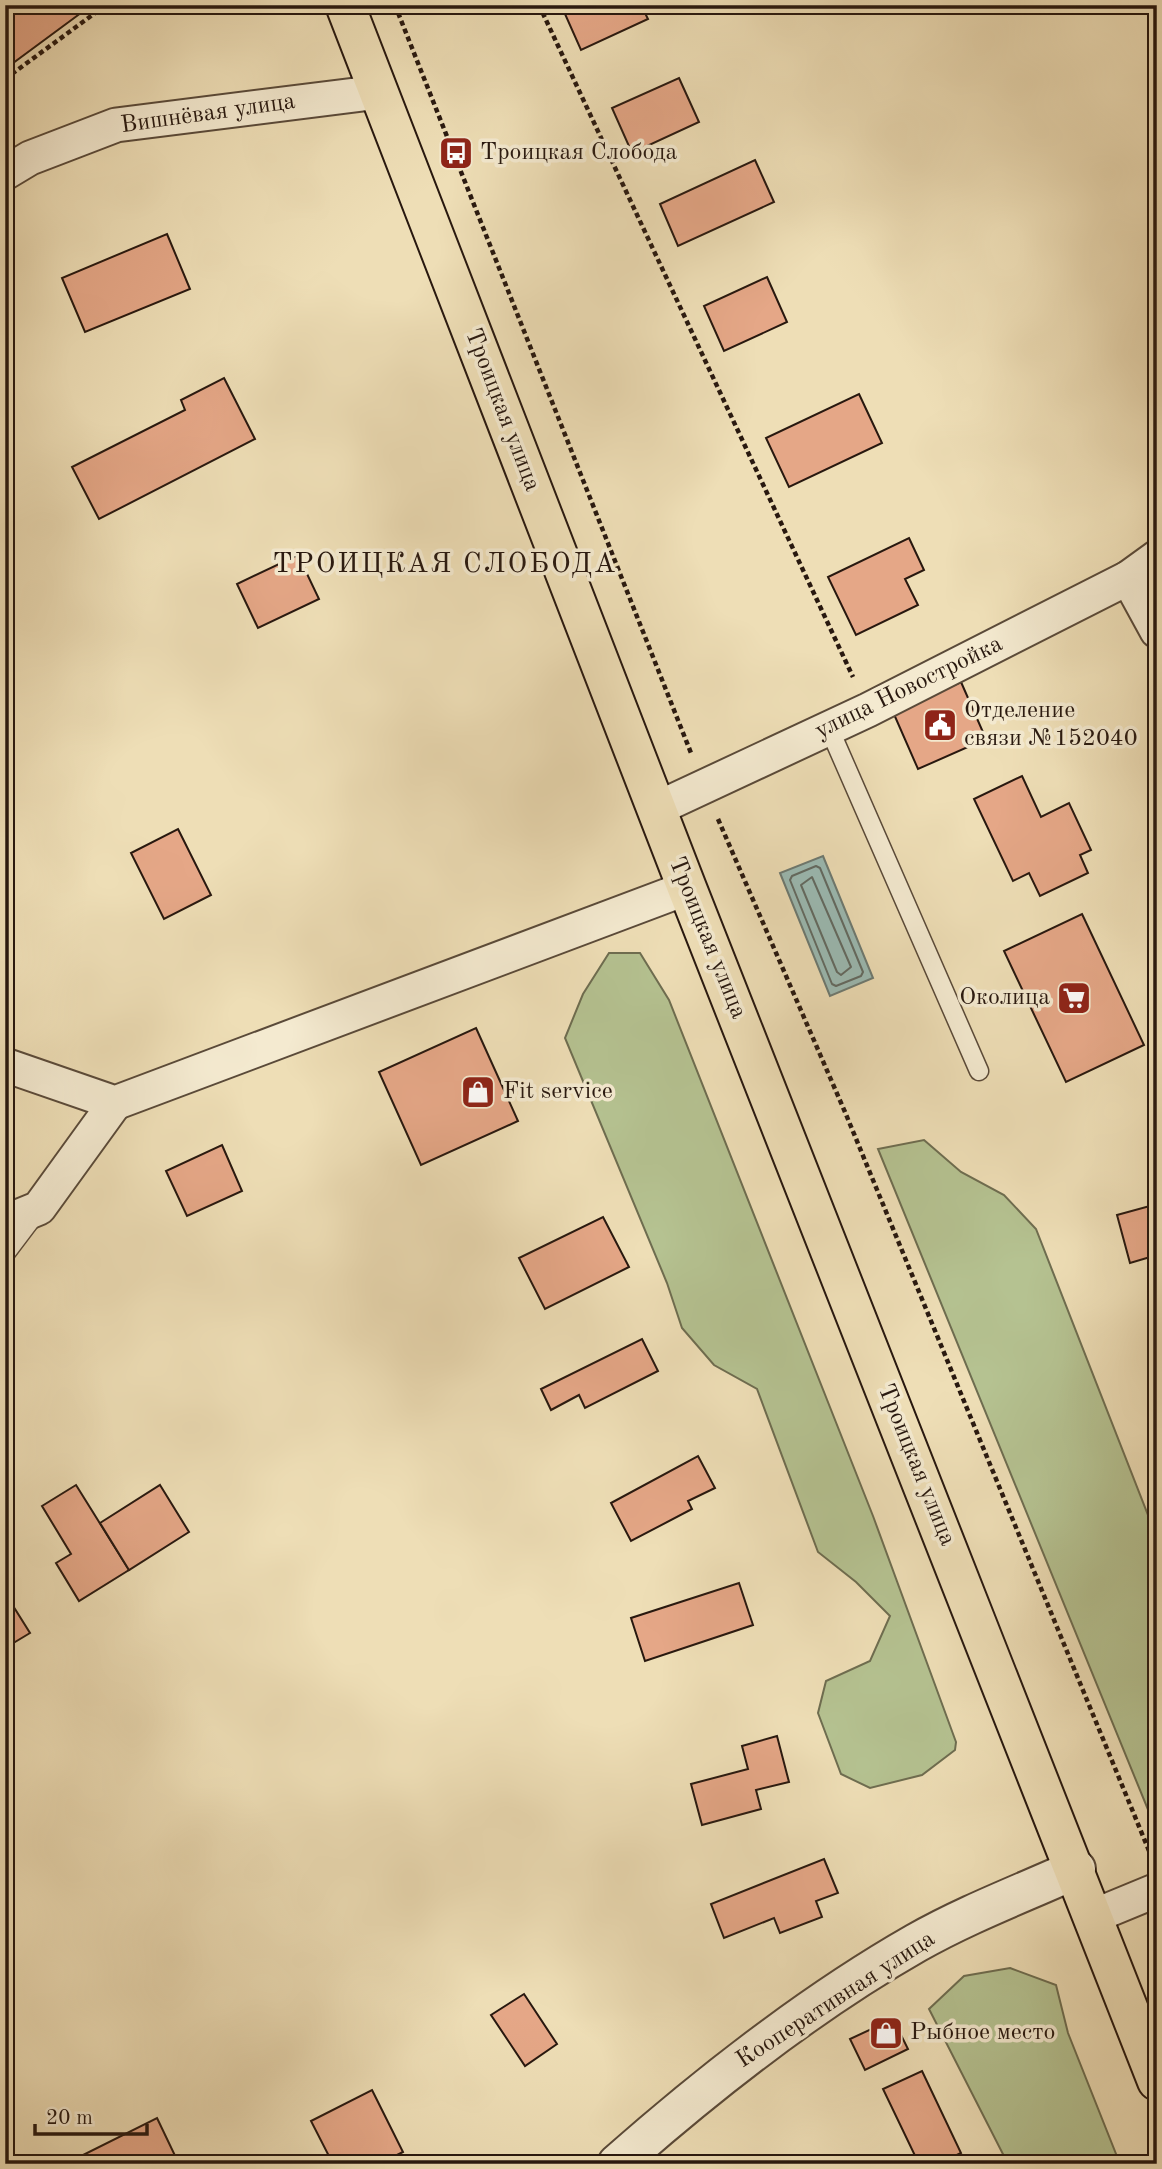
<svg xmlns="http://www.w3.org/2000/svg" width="1162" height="2169" font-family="'Old Standard TT',serif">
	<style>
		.green { fill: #b5c291; stroke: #6e6d50; stroke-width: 2 }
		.water { fill: #9bbbb4; stroke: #6d7a72; stroke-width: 2 }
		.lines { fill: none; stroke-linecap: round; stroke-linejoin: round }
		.shore { stroke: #626a62; stroke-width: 2 }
		.building { fill: #e5a787; stroke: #28180f; stroke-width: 2 }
		.service-casing { stroke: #5a4a39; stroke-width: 21 }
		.minor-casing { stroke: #5a4a39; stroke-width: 37 }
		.tertiary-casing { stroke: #5a4a39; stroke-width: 42 }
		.primary-casing { stroke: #28180f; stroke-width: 42 }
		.path { stroke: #28180f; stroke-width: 4.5; stroke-dasharray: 5 3.5; stroke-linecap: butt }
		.service { stroke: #f4ead0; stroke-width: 18 }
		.minor { stroke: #f4ead0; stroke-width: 33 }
		.tertiary { stroke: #f4ead0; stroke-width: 38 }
		.primary { stroke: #eedeb6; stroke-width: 38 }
		.labels { text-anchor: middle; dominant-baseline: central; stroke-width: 7; stroke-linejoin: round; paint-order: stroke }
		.street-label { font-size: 24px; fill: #28180f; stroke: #f4ead0 }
		.poi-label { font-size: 24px; fill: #28180f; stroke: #f4ead0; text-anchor: start }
		.quarter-label { font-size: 28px; letter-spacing: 2px; fill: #28180f; stroke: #f4ead0 }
	</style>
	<rect width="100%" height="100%" fill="#eedeb6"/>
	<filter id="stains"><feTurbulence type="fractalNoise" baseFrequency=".00286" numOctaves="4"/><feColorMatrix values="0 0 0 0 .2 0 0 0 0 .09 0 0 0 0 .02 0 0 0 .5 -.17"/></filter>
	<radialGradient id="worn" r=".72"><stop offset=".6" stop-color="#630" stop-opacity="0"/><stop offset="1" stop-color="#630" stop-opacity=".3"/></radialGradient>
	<g class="green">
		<path d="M609,953H640L669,1000L873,1516L956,1742L955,1750L922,1775L870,1788L841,1774L818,1713L826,1681L870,1661L890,1616L856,1582L818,1552L757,1389L714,1365L682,1328L667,1283L565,1038L583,994Z"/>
		<path d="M924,1140L961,1172L1004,1195L1036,1229L1157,1538V1824L1151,1817L878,1149Z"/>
		<path d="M1010,1968L1056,1985L1068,2033L1120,2164H1008L929,2009L964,1976Z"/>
	</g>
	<path class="water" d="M823,856L873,978L830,996L780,873Z"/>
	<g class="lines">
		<g class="shore">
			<path d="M816,866L820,868L863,972L861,976L836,986L832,984L790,880L792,876Z"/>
			<path d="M812,877L851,967L841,975L837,972L801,885Z"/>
		</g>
	</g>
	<g class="building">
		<path d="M5,5H88L89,7L5,69Z"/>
		<path d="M561,5H641L648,19L581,50Z"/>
		<path d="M679,78L699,122L632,153L612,108Z"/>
		<path d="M755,160L774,202L678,246L660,204Z"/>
		<path d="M167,234L190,289L85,332L62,278Z"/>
		<path d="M767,277L787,322L724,351L704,306Z"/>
		<path d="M224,378L255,439L99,519L72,467L185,410L181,400Z"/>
		<path d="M859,394L882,443L789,487L766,438Z"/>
		<path d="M909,538L924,570L905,579L918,605L856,635L828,577Z"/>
		<path d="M298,555L319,599L258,628L237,584Z"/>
		<path d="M961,682L986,739L918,769L893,712Z"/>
		<path d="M1022,776L1041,817L1069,803L1091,850L1080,855L1088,873L1040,896L1029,873L1013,881L974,799Z"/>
		<path d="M178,829L211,895L164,919L131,853Z"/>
		<path d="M1082,914L1144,1045L1066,1082L1004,951Z"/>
		<path d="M476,1028L518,1121L421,1165L379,1072Z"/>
		<path d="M222,1145L242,1191L187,1216L166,1171Z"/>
		<path d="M1157,1204V1255L1130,1263L1117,1215Z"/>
		<path d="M603,1217L629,1267L545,1309L519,1258Z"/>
		<path d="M642,1339L658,1371L585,1408L579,1395L551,1410L541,1389Z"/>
		<path d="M698,1456L715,1488L688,1501L692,1509L631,1541L611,1503Z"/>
		<path d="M76,1485L129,1570L79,1601L56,1563L71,1554L42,1506Z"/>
		<path d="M160,1485L189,1532L129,1570L100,1523Z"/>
		<path d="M739,1583L753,1625L645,1661L631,1618Z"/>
		<path d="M5,1593L30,1633L5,1648Z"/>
		<path d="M777,1736L789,1782L756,1790L761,1809L702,1825L691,1784L748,1769L742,1746Z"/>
		<path d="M824,1859L838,1893L816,1901L822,1917L780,1933L774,1918L724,1938L711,1904Z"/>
		<path d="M524,1994L557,2044L525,2066L491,2015Z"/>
		<path d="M893,2019L908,2049L865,2070L850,2039Z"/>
		<path d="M922,2071L961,2153L938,2164H919L883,2089Z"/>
		<path d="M372,2090L403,2152L379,2164H333L311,2121Z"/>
		<path d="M157,2118L179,2164H82L79,2157Z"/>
	</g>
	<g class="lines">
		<g class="service-casing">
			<g id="service">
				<path d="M829,728L979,1071"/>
				<path d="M5,1254L33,1217"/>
			</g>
		</g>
		<g class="minor-casing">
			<g id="minor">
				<path d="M5,173L30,158L116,125L379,92"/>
				<path d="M1128,578L1157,631"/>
				<path d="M656,809L868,710L1128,578L1157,557"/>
				<path d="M5,1065L115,1103L687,888"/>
				<path d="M5,1222L39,1208L115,1103"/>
				<path d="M1094,1916L1157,1890"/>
			</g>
		</g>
		<g class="tertiary-casing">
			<path id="tertiary" d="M617,2164C710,2082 809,2004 916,1943C967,1914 1023,1893 1076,1869"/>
		</g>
		<g class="primary-casing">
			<path id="primary" d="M345,5L687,888L1157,2081"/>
		</g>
		<g class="path">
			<path d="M395,5L691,753"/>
			<path d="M539,5L853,677"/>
			<path d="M5,79L106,5"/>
			<path d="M718,819L845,1112L1152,1858"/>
		</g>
		<use href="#service" class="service"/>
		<use href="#minor" class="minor"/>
		<use href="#tertiary" class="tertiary"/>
		<use href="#primary" class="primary"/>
	</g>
	<defs>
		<g id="bus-square" transform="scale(1.75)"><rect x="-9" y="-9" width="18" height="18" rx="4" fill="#8f2418" stroke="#f4ead0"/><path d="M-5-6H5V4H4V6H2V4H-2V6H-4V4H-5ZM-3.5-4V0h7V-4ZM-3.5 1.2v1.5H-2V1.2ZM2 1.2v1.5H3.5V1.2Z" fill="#fff"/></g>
		<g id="civic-square" transform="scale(1.75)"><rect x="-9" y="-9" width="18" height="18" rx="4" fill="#8f2418" stroke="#f4ead0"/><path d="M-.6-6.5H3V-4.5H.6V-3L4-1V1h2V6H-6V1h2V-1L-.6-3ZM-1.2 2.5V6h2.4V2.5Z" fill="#fff"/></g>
		<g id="supermarket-square" transform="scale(1.75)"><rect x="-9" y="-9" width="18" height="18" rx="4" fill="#8f2418" stroke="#f4ead0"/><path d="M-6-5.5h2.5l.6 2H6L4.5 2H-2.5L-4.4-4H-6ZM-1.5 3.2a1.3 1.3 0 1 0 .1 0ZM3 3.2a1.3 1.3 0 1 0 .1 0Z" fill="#fff"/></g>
		<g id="shop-square" transform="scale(1.75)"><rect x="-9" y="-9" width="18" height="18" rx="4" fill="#8f2418" stroke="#f4ead0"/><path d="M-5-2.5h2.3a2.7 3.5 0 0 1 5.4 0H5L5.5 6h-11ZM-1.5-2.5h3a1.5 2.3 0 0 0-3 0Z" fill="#fff"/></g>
	</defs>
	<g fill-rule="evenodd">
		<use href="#bus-square" x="456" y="153"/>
		<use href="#civic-square" x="940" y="725"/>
		<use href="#supermarket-square" x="1074" y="998"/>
		<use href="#shop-square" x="478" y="1092"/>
		<use href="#shop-square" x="886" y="2033"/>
	</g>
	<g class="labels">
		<g class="street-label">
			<text transform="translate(208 114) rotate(-8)">Вишнёвая улица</text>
			<text transform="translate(502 410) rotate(69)">Троицкая улица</text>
			<text transform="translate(909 688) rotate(-26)">улица Новостройка</text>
			<text transform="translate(707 938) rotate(68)">Троицкая улица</text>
			<text transform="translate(916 1465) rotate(68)">Троицкая улица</text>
			<text transform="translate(836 2000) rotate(-33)">Кооперативная улица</text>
		</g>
		<g class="poi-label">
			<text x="480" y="153">Троицкая Слобода</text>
			<text x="964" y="711">Отделение<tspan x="964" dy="28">связи №152040</tspan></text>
			<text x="1050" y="998" text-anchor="end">Околица</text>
			<text x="503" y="1092">Fit service</text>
			<text x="910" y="2033">Рыбное место</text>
		</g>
		<g class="quarter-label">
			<text x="445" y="565">ТРОИЦКАЯ СЛОБОДА</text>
		</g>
	</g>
	<rect width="1162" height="2169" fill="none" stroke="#eedeb6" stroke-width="28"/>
	<rect x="7" y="7" width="1148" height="2155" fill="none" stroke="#28180f" stroke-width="3.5"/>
	<rect x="14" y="14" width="1134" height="2141" fill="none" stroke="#28180f" stroke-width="2"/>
	<path d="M35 2124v10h112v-10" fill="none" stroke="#28180f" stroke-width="3.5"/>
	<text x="46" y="2124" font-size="21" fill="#28180f" stroke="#f4ead0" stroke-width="5" paint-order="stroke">20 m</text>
	<rect width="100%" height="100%" filter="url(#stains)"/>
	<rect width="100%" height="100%" fill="url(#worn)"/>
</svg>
